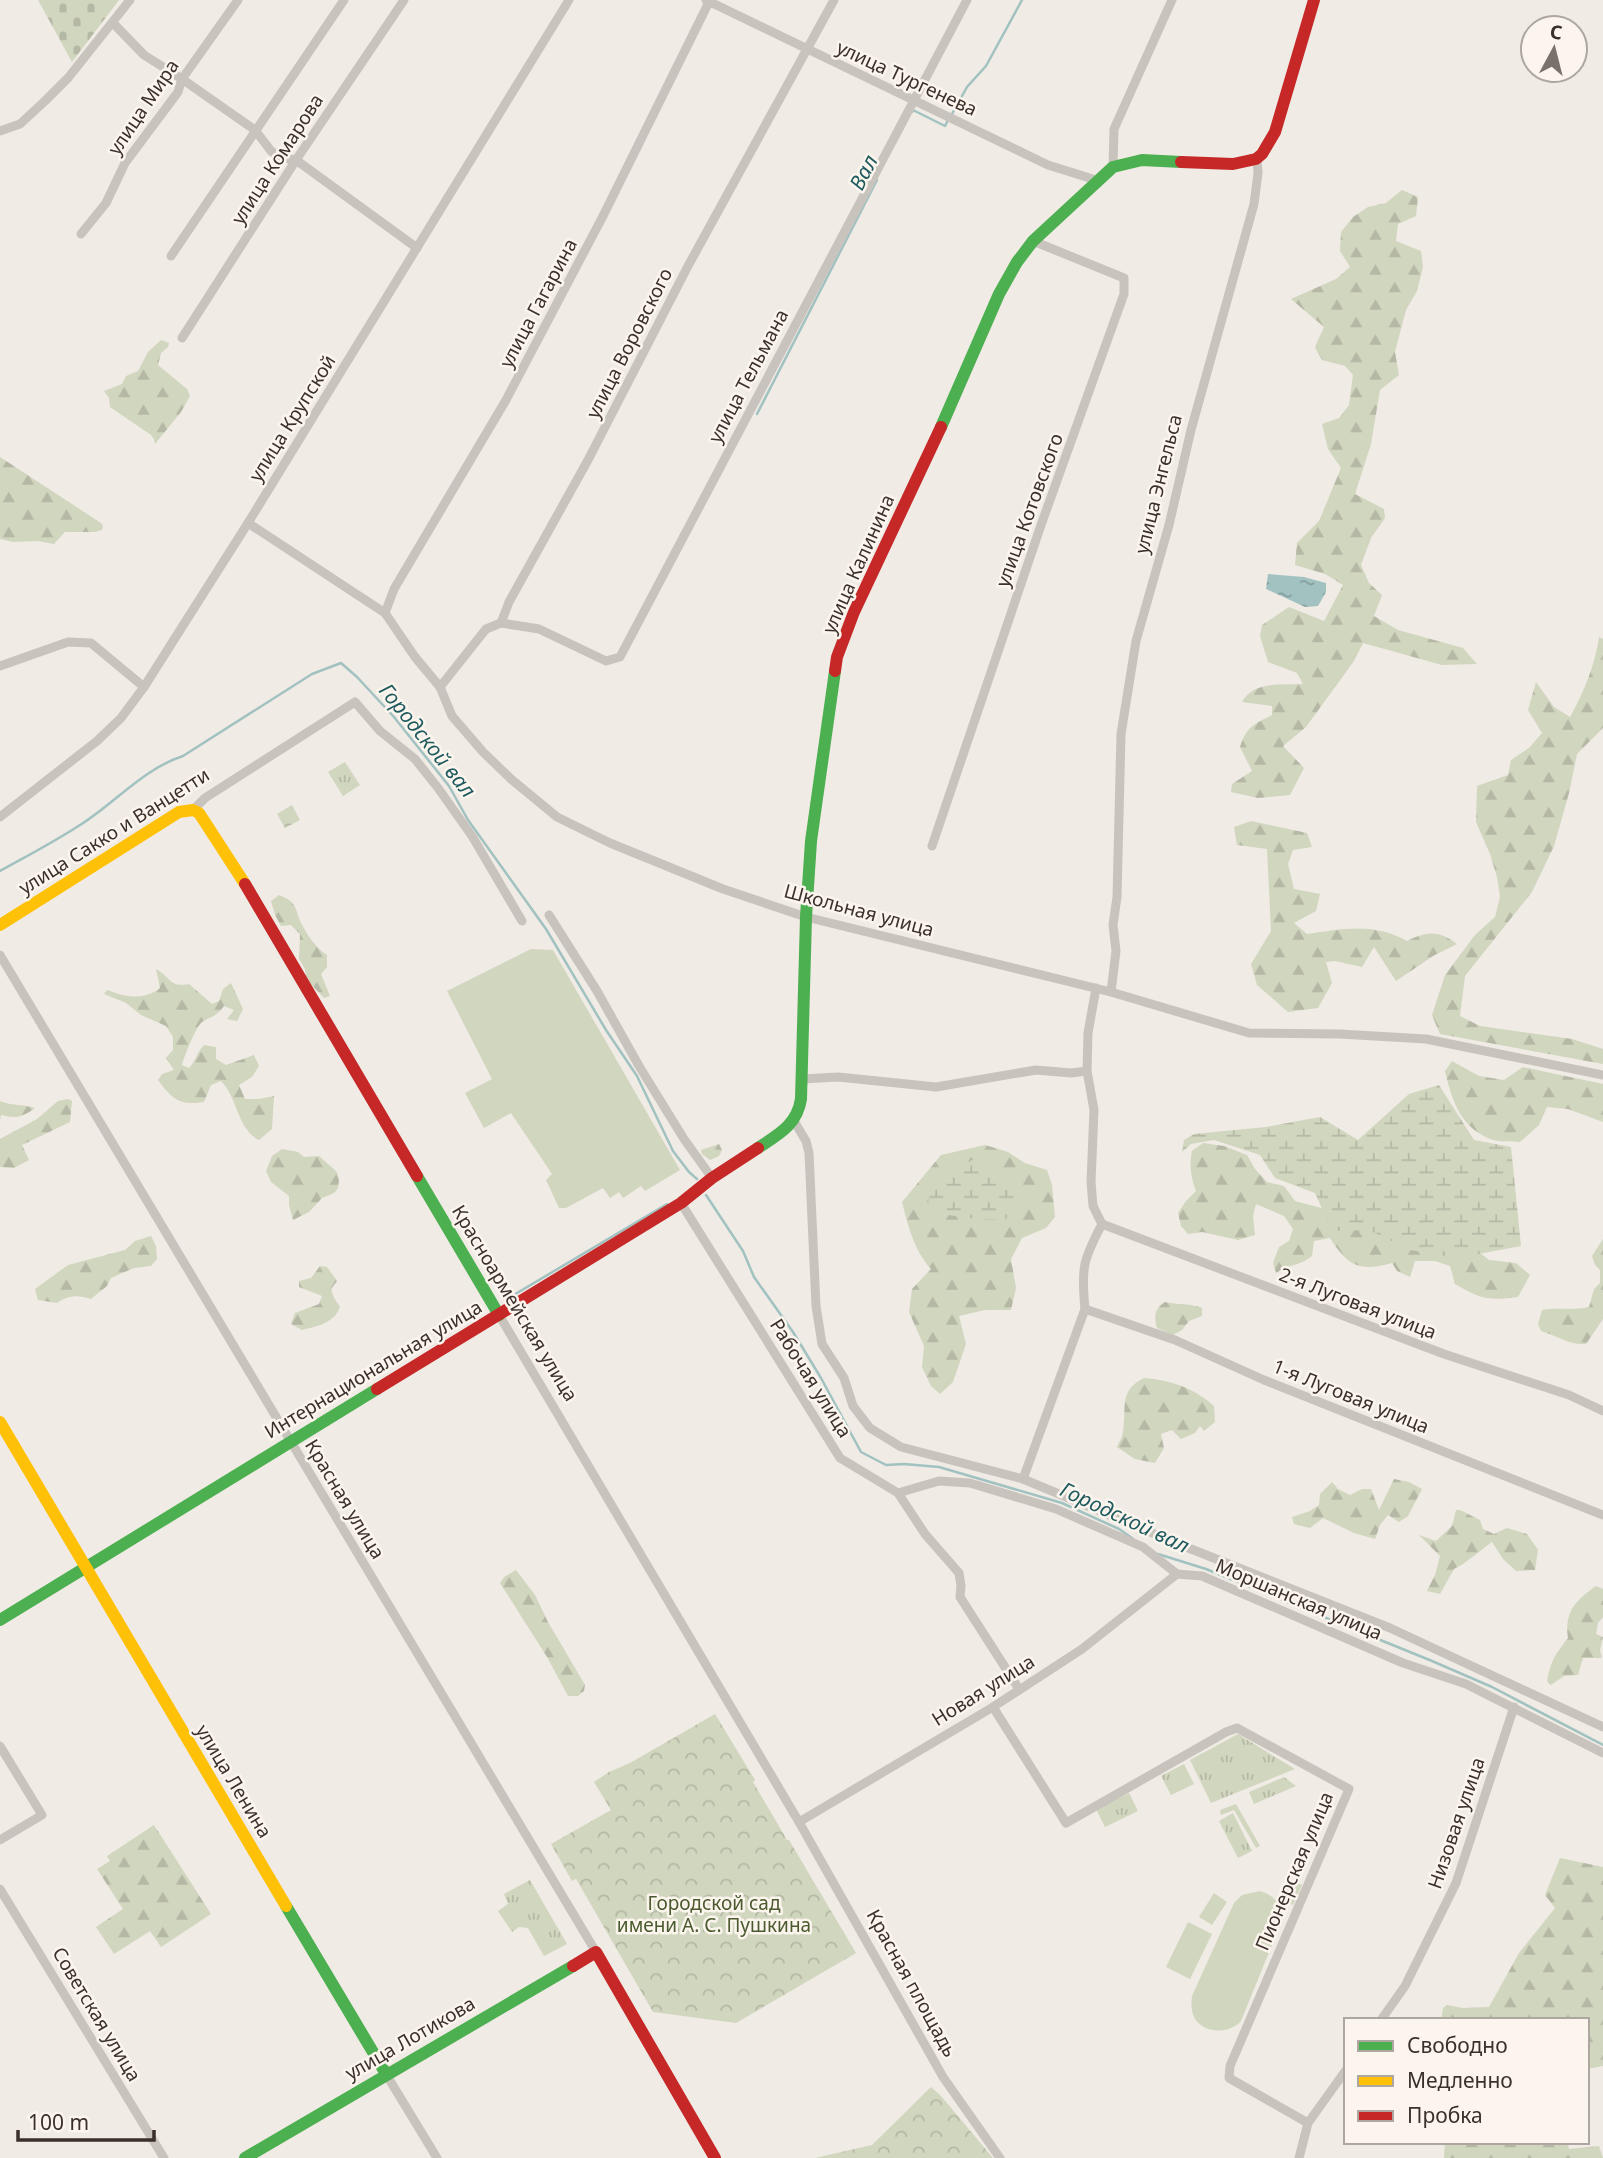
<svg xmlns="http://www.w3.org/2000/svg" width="1603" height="2158" font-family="'Noto Sans',sans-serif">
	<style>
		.grass { fill: url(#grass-tufts) }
		.forest { fill: url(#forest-firs) }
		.wetland { fill: url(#wetland-marsh) }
		.cemetery { fill: url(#cemetery-stones) }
		.park { fill: url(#park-crowns) }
		.garden { fill: #d1d6bf }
		.water { fill: url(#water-ripples) }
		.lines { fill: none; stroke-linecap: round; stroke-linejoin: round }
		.stream { stroke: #a1c2c1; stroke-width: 2.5 }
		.street { stroke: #c9c3be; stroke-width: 9 }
		.fast { stroke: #4caf50; stroke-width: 12 }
		.slow { stroke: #ffc107; stroke-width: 12 }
		.jam { stroke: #c62828; stroke-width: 12 }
		.labels { text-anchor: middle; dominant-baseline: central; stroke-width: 5; stroke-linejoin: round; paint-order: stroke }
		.street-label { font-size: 19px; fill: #3b302b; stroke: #fbf5ee }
		.park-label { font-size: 19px; fill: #4a5a2e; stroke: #fbf5ee }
		.water-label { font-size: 21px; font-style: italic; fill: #1f5a5e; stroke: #fbf5ee }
	</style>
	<defs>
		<pattern id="grass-tufts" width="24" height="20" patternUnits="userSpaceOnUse" patternTransform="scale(1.75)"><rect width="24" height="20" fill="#d1d6bf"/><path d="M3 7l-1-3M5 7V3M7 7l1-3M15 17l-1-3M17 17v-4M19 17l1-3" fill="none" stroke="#b4b8a4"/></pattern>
		<pattern id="forest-firs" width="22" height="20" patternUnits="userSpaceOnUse" patternTransform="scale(1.75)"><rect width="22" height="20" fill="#d1d6bf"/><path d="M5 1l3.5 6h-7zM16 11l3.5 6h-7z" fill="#b4b8a4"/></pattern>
		<pattern id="wetland-marsh" width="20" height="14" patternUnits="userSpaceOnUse" patternTransform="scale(1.75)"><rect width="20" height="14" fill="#d1d6bf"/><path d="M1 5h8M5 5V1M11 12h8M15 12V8" fill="none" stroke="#b4b8a4"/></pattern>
		<pattern id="cemetery-stones" width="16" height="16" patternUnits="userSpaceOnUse" patternTransform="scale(1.75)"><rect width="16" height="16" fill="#d1d6bf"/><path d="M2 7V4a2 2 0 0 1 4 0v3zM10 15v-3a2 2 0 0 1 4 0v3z" fill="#b4b8a4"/></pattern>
		<pattern id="park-crowns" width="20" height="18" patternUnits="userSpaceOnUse" patternTransform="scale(1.75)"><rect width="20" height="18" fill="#d1d6bf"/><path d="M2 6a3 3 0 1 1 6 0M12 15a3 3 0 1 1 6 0" fill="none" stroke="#b4b8a4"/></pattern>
		<pattern id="water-ripples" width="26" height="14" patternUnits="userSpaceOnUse" patternTransform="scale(1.75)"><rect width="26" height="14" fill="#a1c2c1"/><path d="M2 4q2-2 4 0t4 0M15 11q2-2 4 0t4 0" fill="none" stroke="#849e9d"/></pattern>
	</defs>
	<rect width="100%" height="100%" fill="#f0ebe5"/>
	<g class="grass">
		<path d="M345,762L360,785L343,796L328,772Z"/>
		<path d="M1238,1734L1295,1769L1211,1803L1190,1760Z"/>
		<path d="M1184,1764L1194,1784L1171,1795L1161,1776Z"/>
		<path d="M1284,1777L1296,1786L1254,1804L1249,1792Z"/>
		<path d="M1129,1793L1138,1811L1105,1827L1096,1809Z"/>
		<path d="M1236,1804L1260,1846L1256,1848L1234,1810L1221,1815L1220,1810Z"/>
		<path d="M1233,1813L1252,1851L1238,1858L1219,1821Z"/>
		<path d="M530,1880L567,1944L544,1956L528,1928L519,1927L512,1932L498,1911L508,1904L504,1894Z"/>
	</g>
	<g class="forest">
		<path d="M1402,190L1418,197L1416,216L1398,224L1396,241L1421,251L1423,267L1417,291L1406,310L1395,352L1399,375L1380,390L1371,444L1355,494L1384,509L1385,518L1371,538L1361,565L1369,583L1382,595L1374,616L1398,630L1463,648L1477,664L1442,665L1363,643L1354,661L1306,727L1283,746L1304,768L1290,795L1258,798L1231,792L1232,784L1252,771L1240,747C1247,726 1253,725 1272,715V706L1242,702C1253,681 1282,685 1303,684L1297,673L1268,662L1260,636L1262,625L1289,607L1324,621L1343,585L1325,574L1295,565L1297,543L1319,521L1341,468L1328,449L1322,424L1339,418L1349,405L1353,375L1345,366L1322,360L1315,347L1324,327L1291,299L1336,279L1350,267L1340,251L1341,232L1353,217L1368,207L1386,203Z"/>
		<path d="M161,340L169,343L168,347L161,353L158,365L187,389L190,396L181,412L155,444L154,439L151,435L110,407L109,398L104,391L122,384L126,376L138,371L148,352Z"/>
		<path d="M0,457L101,523L103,526L102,530L95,532H65L54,544L38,541L14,542L0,539Z"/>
		<path d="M1599,637L1603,639V728L1577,754L1569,793L1554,846L1532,892L1465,976L1460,1016L1480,1026L1572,1039L1603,1049V1064L1440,1034L1432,1015L1445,975L1475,935L1495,917L1500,897L1497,877L1490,854L1476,822L1477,786L1508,775L1511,760L1529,748L1542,733L1528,710L1536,682L1554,707L1570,717C1584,692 1595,665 1599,637Z"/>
		<path d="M1251,821L1307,833L1312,847L1293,850L1288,864L1294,889L1320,894L1316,911L1294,923L1307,934C1343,929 1373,922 1407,941C1427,931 1439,930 1457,944L1433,956L1396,981L1374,947L1362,967L1335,961L1326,962L1332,983L1318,1008L1288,1012L1257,985L1251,964L1271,931L1267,849L1237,845L1234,827Z"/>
		<path d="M279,895C299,903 294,909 302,925C309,937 315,947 327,955V967L321,974L330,996L324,998L306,979L305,969L299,959L300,934L291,925L281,926L275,915L271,901Z"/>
		<path d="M156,969C171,977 169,988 189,984L212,1004L219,1001L223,989L231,983L243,1009L237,1021L227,1019L234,1010L224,1006C214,1019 212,1015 201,1023C196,1027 183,1059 182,1065L189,1068C196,1061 197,1052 204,1045L216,1047V1059L226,1065L254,1055L259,1066L252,1077L239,1085L245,1099H259L274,1096L272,1129L259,1140C237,1129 238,1098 221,1081L211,1085L204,1102C180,1106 172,1099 158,1080L162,1074L174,1070L166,1058L173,1050V1037L166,1026L141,1015L126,1003L104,994L107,990C126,997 143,1001 160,988Z"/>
		<path d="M1452,1061L1479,1076L1504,1080L1523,1067L1603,1084V1122L1568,1109L1547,1107L1539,1125L1520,1142C1511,1141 1500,1142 1493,1140C1461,1129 1452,1101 1445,1071Z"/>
		<path d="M68,1099L72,1101L70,1122L22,1145L29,1160L14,1168L0,1167V1139L37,1119L58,1101Z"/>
		<path d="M0,1101C12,1106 23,1104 35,1108C23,1117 16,1119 1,1115L0,1121Z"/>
		<path d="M1203,1143L1224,1146L1247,1155L1255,1169L1267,1182L1284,1186L1295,1201L1475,1249L1489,1260L1516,1263L1530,1275L1518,1297C1488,1301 1481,1299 1455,1284L1450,1266L1435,1261H1415L1410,1277L1397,1271L1392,1263C1359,1272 1348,1266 1330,1238L1314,1241L1312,1256C1300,1266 1289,1264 1276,1273L1273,1263L1279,1247L1289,1241L1293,1229L1284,1216L1256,1204L1253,1216L1255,1235L1238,1240L1202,1232L1188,1234L1181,1226L1178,1213L1186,1201L1196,1191C1191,1178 1189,1166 1192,1151Z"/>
		<path d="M719,1144L722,1150L719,1156L710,1160L702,1154L701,1150Z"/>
		<path d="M985,1145L1008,1152L1025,1163L1047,1170L1052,1185L1055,1217L1046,1228L1022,1238L1011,1259L1016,1288L1011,1310H985L959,1316L966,1344L953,1382L940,1394L931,1386L922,1367L924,1346L909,1312L912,1289L931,1269C914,1250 908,1226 902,1202L941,1155Z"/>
		<path d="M282,1149L298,1152L304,1157L319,1156L337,1172L339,1180L338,1188L334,1193L322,1198L309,1212L293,1220L289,1205V1196L271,1182L266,1171L272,1156Z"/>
		<path d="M151,1236L156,1246L157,1259L151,1266L134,1268L111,1278L107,1286L91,1299C78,1295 69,1295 57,1303L38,1300L35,1289L68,1265L125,1250L135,1241Z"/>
		<path d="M1603,1239V1319L1586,1344C1568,1345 1558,1336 1541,1331L1538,1324L1542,1310C1558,1307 1573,1311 1589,1307L1594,1289L1600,1283V1270L1595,1265L1592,1256Z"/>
		<path d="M320,1266L327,1267L337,1281L331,1289L334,1298L340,1307C334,1323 318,1326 302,1330L291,1324L295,1313L319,1304L322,1296L299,1287V1281L311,1278Z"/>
		<path d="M1165,1302C1177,1305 1191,1303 1202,1308V1316L1189,1321L1182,1330L1173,1335L1157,1328C1154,1316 1154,1309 1165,1302Z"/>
		<path d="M1144,1378C1171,1380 1194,1388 1214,1406L1215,1422L1204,1431L1200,1426L1195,1433L1181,1439L1172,1430L1161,1434L1164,1448L1155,1463L1135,1459L1117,1447C1119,1442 1123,1437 1123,1431C1127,1407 1118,1391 1144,1378Z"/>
		<path d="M1394,1479L1409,1482L1422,1489L1408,1516L1399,1522L1388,1515L1380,1525L1375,1539L1354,1533L1323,1518L1310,1528L1294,1524L1292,1517L1310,1511L1319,1505L1320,1494L1332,1482L1338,1489L1350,1495L1362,1489H1371L1379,1510Z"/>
		<path d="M1456,1510H1460L1480,1520L1483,1529L1494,1534L1507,1528L1527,1534L1538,1550L1535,1570L1516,1571L1503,1559L1492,1542L1463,1564L1454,1569L1440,1594L1427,1591L1435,1575L1440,1556L1419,1535L1436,1541L1452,1526Z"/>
		<path d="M516,1570L535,1595L548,1622L585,1685L584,1691L578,1696H568L547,1657L500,1583L504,1577Z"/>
		<path d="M1596,1586L1603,1589V1617L1598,1623L1596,1634L1603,1637L1600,1650L1602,1658H1583L1578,1675L1564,1676L1551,1685L1547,1681C1551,1660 1555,1655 1568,1638C1564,1612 1576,1600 1596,1586Z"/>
		<path d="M154,1825L211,1914L161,1947L150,1931L114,1954L96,1927L123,1909L97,1869L110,1861L107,1856Z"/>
		<path d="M1560,1858L1603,1867V2066L1587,2069V2020H1441L1443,2008L1447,2005L1463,2008L1489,2007L1519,1953L1555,1908L1545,1895Z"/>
		<path d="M1445,2142H1568L1569,2149L1599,2146L1603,2158H1444Z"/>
	</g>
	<g class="wetland">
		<path d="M1439,1085L1474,1140L1511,1147L1521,1246L1457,1258L1410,1250L1369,1230L1332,1231L1315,1193L1275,1178L1260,1155L1214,1140L1191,1144L1182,1152L1184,1140L1194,1134L1266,1127L1320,1117L1358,1140L1409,1094Z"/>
		<path d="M972,1160C995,1164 1011,1180 1020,1201L1005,1220L977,1219L941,1214L928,1201L934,1185Z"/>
	</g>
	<path class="cemetery" d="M38,0H119L72,62Z"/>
	<g class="park">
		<path d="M292,805L300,820L285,828L277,814Z"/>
		<path d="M715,1714L755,1780L753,1782L787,1840H789L856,1953L736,2023L653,2012L579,1884L576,1879L572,1881L551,1844L611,1810L594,1782L609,1772L630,1763Z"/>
		<path d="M931,2087L941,2096L993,2158H815L872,2145Z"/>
	</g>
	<g class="garden">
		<path d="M531,949L553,950L680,1170L645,1191L641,1186L623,1198L619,1192L610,1198L603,1188L566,1208H559L546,1180L552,1174L511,1113L484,1128L465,1093L492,1079L447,991Z"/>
		<path d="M1288,1879L1302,1885L1293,1905L1279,1899Z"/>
		<path d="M1260,1891C1274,1895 1281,1905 1283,1918L1241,2021C1230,2034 1205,2034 1195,2019C1191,2012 1191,2004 1192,1996L1234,1903L1242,1895Z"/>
		<path d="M1214,1893L1227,1902L1212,1925L1199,1917Z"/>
		<path d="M1188,1922L1212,1934L1190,1979L1166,1967Z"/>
	</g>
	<path class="water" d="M1268,574L1304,577L1326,583V592L1318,606L1305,607L1266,589Z"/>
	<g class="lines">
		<g class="stream">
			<path d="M912,112L913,110L945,126L948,120"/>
			<path d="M952,114L967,87L986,66L1022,0"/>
			<path d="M757,414L877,180"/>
			<path d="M0,871C27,856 54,842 80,825C115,803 143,769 183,756L312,674L341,663L357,677L394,717L449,786L468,820L546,929L606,1030L637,1076L673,1151L689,1172L697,1179"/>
			<path d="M706,1195L743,1251L754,1277L793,1332L821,1378L861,1452L886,1465L904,1464L939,1467L1062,1503L1119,1529L1132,1538"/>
			<path d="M507,1299L667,1204"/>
			<path d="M1158,1554L1206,1569L1432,1661L1492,1687L1603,1745"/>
		</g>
		<g class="street">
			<path d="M706,0L1048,165L1096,180"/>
			<path d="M113,23L144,55L182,79L255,130L271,151L283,158L296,160L417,248"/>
			<path d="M0,131L20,124L46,100L68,78L130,0"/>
			<path d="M1113,167L1114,129L1172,0"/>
			<path d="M81,234L106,203L125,163L178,92L182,79L238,0"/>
			<path d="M171,256L344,0"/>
			<path d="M182,338L296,160L404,0"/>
			<path d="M248,523L385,613L415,657L440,687L452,716L483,752L511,779L557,817L610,843L723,889L806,917L1111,992L1249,1033L1340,1034L1426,1039L1603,1075"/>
			<path d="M385,613L394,589L506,400L603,216L709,2"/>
			<path d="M501,623L509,602L588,460L688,266L834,0"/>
			<path d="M0,666L68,642L91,643L144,687"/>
			<path d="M440,687L486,629L501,623L539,629L606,661L620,657L967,0"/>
			<path d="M193,810L205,798L355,702L380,731L415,759L438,788L472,836L522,921"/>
			<path d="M0,817L97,741L121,718L144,687L248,523L569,0"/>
			<path d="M932,846L1041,525L1124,294V278L1033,241"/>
			<path d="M549,915L597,991L639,1066L684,1139L712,1178"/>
			<path d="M0,955L596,1952"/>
			<path d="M1111,992L1116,951L1113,925L1117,897L1121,734L1136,641L1169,525L1191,430L1254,204L1258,173L1257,159"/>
			<path d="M802,1079L838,1077L936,1087L1036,1070L1071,1073L1087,1071"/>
			<path d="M794,1121L806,1141L809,1153L816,1306L822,1344L844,1378L853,1406L870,1428L901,1447L1023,1479L1181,1545L1390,1628L1603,1727"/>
			<path d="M681,1203L840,1458L898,1493L925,1534L959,1573L961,1586L960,1597L1019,1689"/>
			<path d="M1102,1224L1444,1354L1569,1395L1603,1411"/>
			<path d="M1085,1309L1175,1340L1264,1380L1603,1515"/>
			<path d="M499,1315L799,1822L943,2077L1000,2158"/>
			<path d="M1023,1479L1085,1309C1081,1268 1083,1260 1102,1224L1093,1206L1091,1182L1094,1110L1087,1071L1088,1033L1096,988"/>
			<path d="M898,1493L939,1481L970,1483L1056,1509L1143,1547L1177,1574L1202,1576L1403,1663L1466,1684L1603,1753"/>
			<path d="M993,1707L1066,1823L1226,1732L1237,1728L1349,1789L1230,2066L1229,2078L1308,2123"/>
			<path d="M0,1746L42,1815L0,1840"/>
			<path d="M799,1822L993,1707L1082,1649L1177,1574"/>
			<path d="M0,1889L164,2158"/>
			<path d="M1381,2020L1405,1986L1456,1883L1514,1707"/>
			<path d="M386,2074L437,2158"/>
			<path d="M1299,2158L1308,2123L1346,2070"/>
		</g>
		<g class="fast">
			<path d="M941,427L999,294L1017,262L1033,241L1113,167L1142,160L1181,162"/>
			<path d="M758,1148C779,1134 797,1125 801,1099L806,917L811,841L835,671"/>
			<path d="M417,1176L499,1315"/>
			<path d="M0,1620L377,1389"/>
			<path d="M286,1906L386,2074"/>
			<path d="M245,2158L573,1966"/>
		</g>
		<g class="slow">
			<path d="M0,925L179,812L193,810L199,813L245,884"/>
			<path d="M0,1422L286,1906"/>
		</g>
		<g class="jam">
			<path d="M1181,162L1233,164L1256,159L1262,154L1275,132L1314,0"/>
			<path d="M835,671L837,657L854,612L941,427"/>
			<path d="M245,884L417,1176"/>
			<path d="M377,1389L681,1203L712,1178L758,1148"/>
			<path d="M573,1966L596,1952L715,2158"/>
		</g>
	</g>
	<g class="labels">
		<g class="street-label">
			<text transform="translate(907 78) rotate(25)">улица Тургенева</text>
			<text transform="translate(143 107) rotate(-56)">улица Мира</text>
			<text transform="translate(277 159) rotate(-57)">улица Комарова</text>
			<text transform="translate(538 303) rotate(-62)">улица Гагарина</text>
			<text transform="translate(629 343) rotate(-63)">улица Воровского</text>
			<text transform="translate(748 376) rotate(-62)">улица Тельмана</text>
			<text transform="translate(292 418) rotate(-58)">улица Крупской</text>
			<text transform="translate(1158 484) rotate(-76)">улица Энгельса</text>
			<text transform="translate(1029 510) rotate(-70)">улица Котовского</text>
			<text transform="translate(858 564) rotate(-66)">улица Калинина</text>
			<text transform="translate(114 831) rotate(-32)">улица Сакко и Ванцетти</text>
			<text transform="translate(859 910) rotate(15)">Школьная улица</text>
			<text transform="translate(515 1303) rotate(59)">Красноармейская улица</text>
			<text transform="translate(1358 1303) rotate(21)">2-я Луговая улица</text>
			<text transform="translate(373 1369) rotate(-31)">Интернациональная улица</text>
			<text transform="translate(811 1378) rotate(58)">Рабочая улица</text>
			<text transform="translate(1351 1396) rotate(22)">1-я Луговая улица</text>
			<text transform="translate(345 1499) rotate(59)">Красная улица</text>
			<text transform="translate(1299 1599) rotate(23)">Моршанская улица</text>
			<text transform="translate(983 1690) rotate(-32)">Новая улица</text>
			<text transform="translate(234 1781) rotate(59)">улица Ленина</text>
			<text transform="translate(1456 1823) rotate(-71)">Низовая улица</text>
			<text transform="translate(1294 1871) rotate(-67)">Пионерская улица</text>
			<text transform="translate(912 1983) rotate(61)">Красная площадь</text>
			<text transform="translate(97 2014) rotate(59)">Советская улица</text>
			<text transform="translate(410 2038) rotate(-30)">улица Лотикова</text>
		</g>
		<g class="park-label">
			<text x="714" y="1903">Городской сад<tspan x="714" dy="22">имени А. С. Пушкина</tspan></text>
		</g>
		<g class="water-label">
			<text transform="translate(863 172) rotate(-63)">Вал</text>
			<text transform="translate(428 740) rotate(51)">Городской вал</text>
			<text transform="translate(1125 1517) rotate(25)">Городской вал</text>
		</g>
	</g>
	<rect x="1344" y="2018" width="245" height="126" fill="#fbf5ee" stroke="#aea6a0" stroke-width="2"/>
	<rect x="1358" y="2041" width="35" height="10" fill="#4caf50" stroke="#aea6a0" stroke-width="2"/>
	<text x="1407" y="2053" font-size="21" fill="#3b302b">Свободно</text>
	<rect x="1358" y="2076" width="35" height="10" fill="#ffc107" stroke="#aea6a0" stroke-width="2"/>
	<text x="1407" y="2088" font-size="21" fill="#3b302b">Медленно</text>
	<rect x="1358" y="2111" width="35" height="10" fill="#c62828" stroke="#aea6a0" stroke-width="2"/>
	<text x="1407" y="2123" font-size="21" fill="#3b302b">Пробка</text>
	<g transform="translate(1554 49) rotate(7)"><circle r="33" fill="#fbf5ee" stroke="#aea6a0" stroke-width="2"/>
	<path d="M0-5L12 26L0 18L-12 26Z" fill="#7a716c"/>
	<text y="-10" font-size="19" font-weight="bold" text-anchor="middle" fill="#3b302b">С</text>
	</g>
	<path d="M18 2130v10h136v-10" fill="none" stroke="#3b302b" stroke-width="3.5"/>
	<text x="28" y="2130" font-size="21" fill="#3b302b" stroke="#fbf5ee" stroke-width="5" paint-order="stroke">100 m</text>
</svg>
